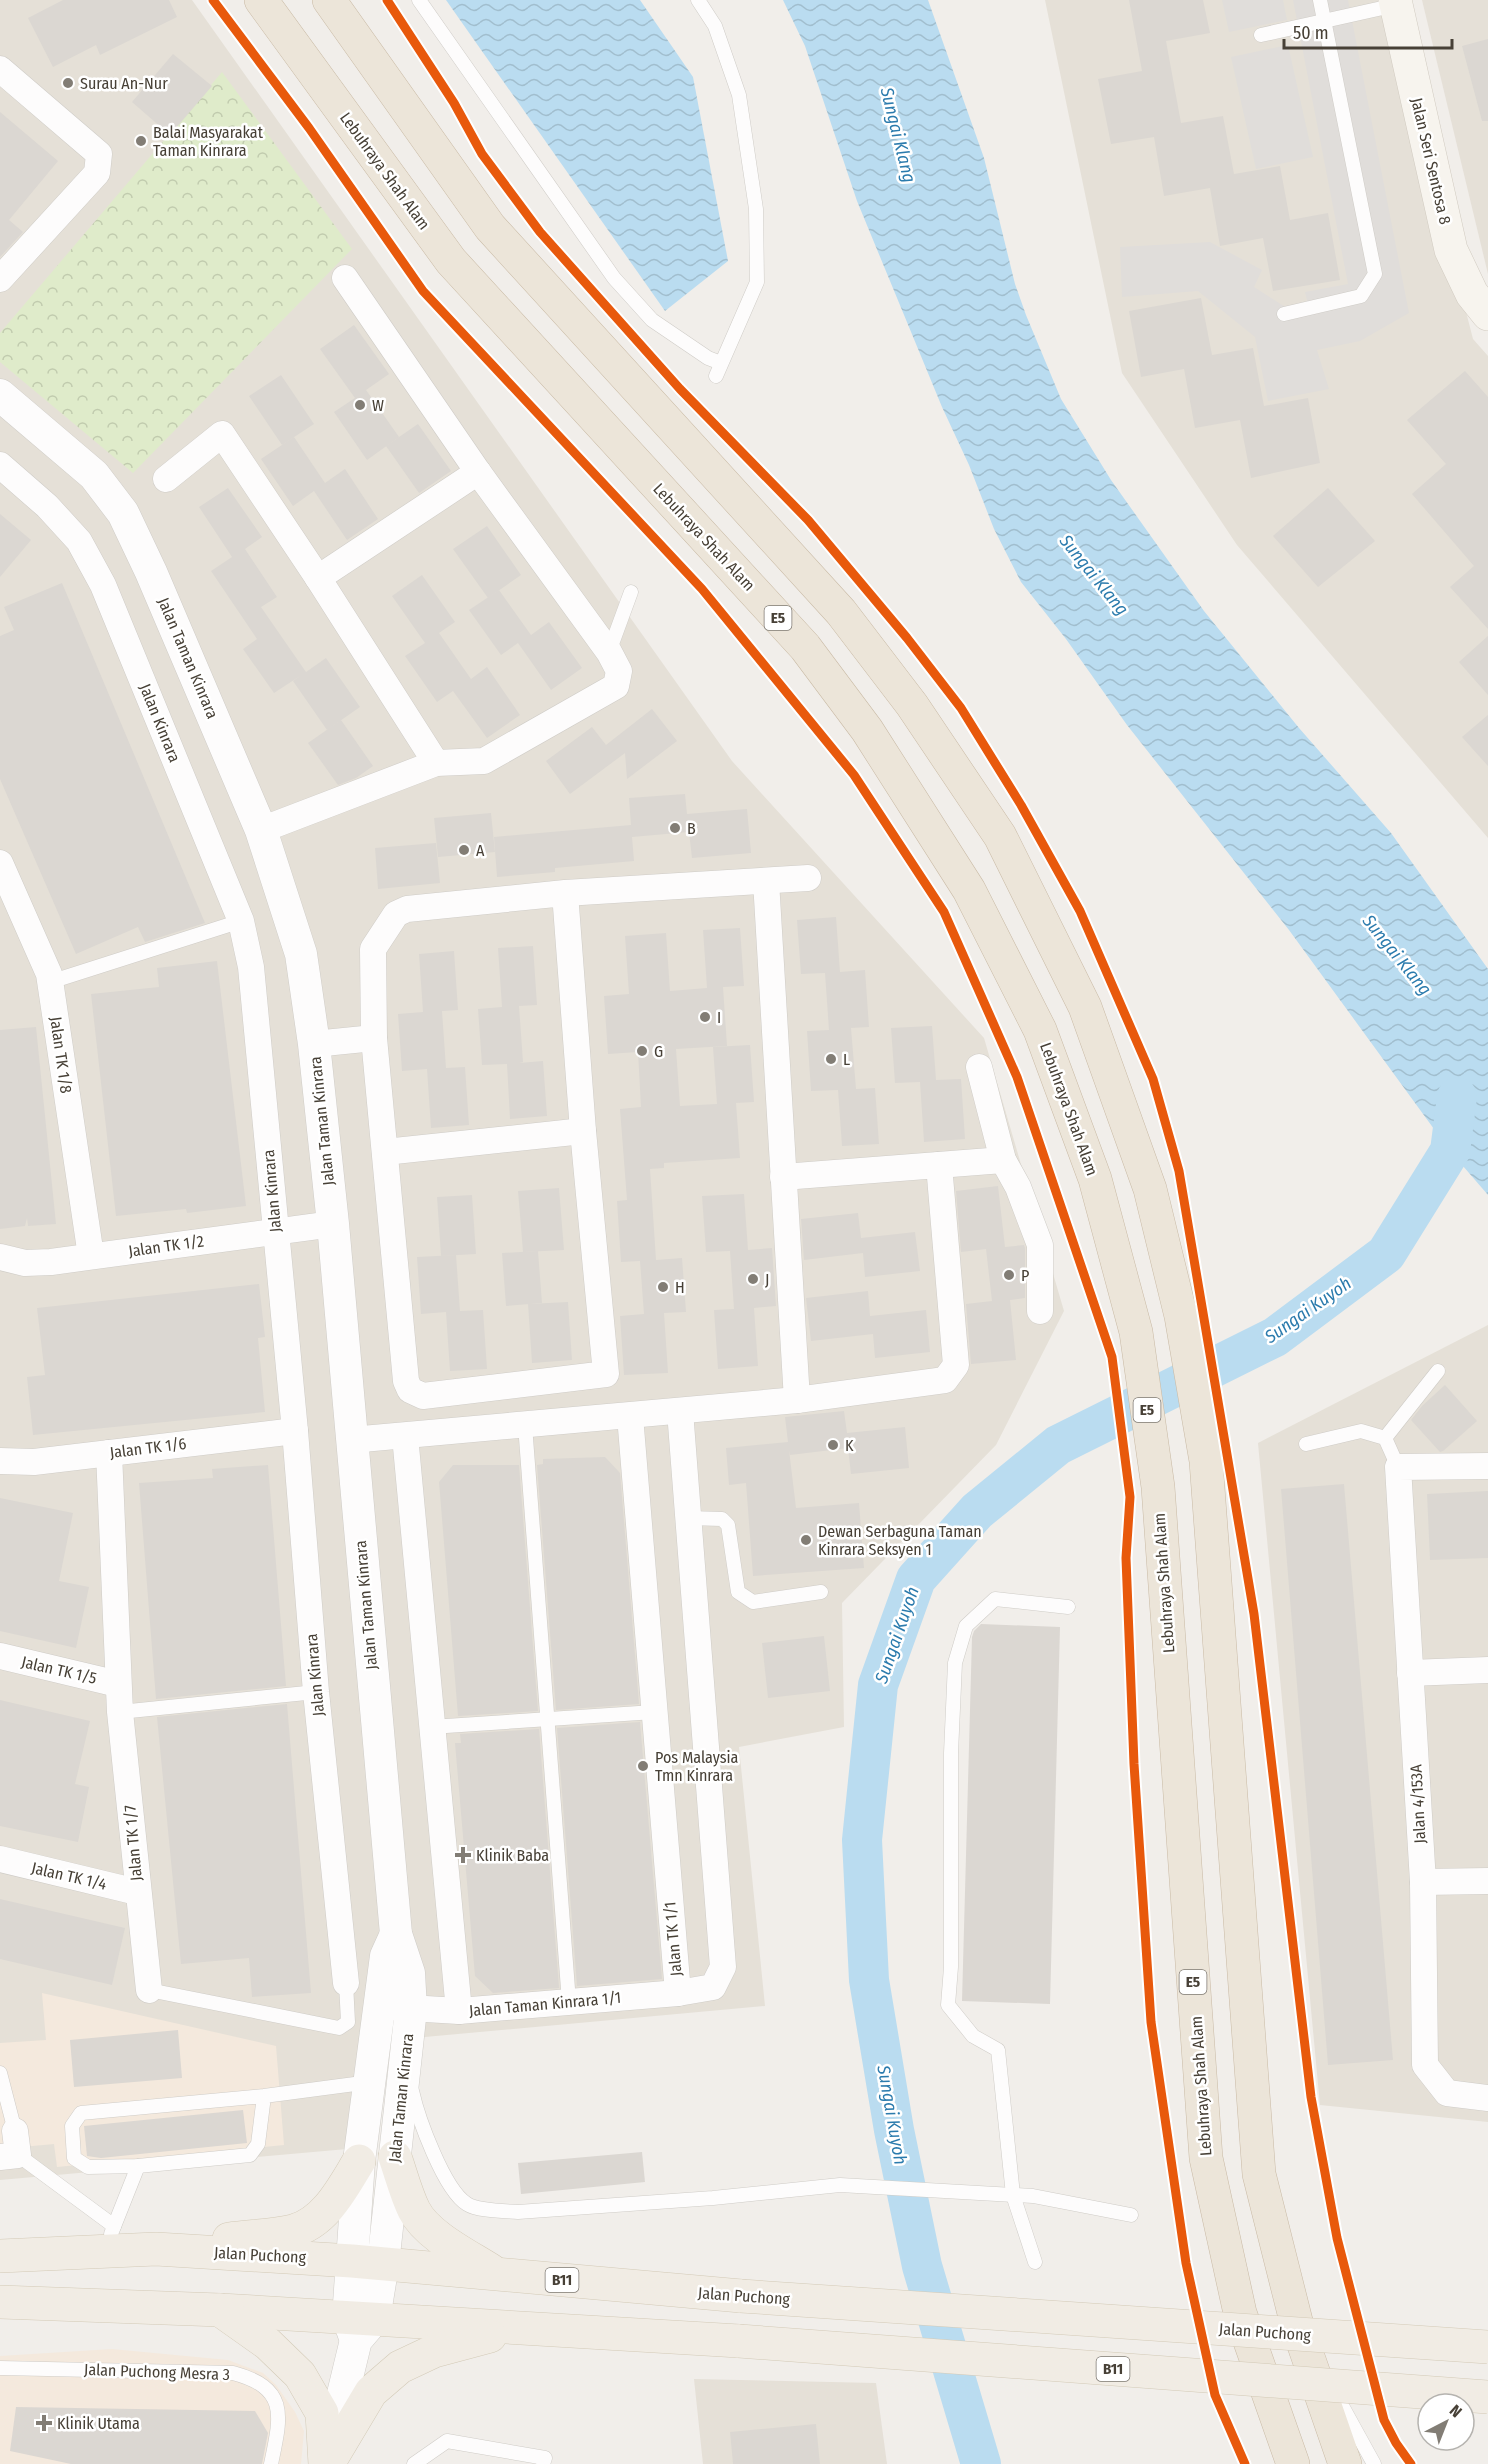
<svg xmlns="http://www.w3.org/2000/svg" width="1488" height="2464" font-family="'Fira Sans Condensed',sans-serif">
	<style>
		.residential { fill: #e5e0d7 }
		.commercial { fill: #f4e9dd }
		.forest { fill: url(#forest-crowns) }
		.parking { fill: #e0ddda }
		.water { fill: url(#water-waves) }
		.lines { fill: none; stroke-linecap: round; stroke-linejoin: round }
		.river { stroke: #badcf0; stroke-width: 40 }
		.building { fill: #dbd7d2 }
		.service-casing { stroke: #cfccc7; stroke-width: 15 }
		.minor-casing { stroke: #cfccc7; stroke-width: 27 }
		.tertiary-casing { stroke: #cfccc7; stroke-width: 33 }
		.secondary-casing { stroke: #d1cbc1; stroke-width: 34 }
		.primary-casing { stroke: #d3cab7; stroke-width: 34 }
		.motorway-casing { stroke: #c9baa5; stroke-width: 34 }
		.service { stroke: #fdfcfc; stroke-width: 14 }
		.minor { stroke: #fdfcfc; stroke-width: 26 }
		.tertiary { stroke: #fdfcfc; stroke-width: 32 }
		.secondary { stroke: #f7f4ee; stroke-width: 33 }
		.primary { stroke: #f1ece4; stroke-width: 33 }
		.motorway { stroke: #ece5d9; stroke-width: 33 }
		.primary-bridge-casing { stroke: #d3cab7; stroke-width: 34; stroke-linecap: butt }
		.primary-bridge { stroke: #f1ece4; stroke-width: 33 }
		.cycleway-casing { stroke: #fff; stroke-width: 13 }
		.cycleway { stroke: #e8590c; stroke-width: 9 }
		.poi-dot { fill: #827d75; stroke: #fff; stroke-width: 2 }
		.labels { text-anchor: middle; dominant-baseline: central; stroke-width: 5; stroke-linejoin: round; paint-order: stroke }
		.shield { fill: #fff; stroke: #7e7972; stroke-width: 1.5 }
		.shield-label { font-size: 15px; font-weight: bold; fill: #474036 }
		.poi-label { font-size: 16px; fill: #474036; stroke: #fff; text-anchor: start }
		.street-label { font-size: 16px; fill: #474036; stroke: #fff }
		.water-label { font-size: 18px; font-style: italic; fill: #2b7bad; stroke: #fff }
	</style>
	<defs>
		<pattern id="forest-crowns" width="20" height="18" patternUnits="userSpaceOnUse" patternTransform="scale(1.5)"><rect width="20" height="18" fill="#dfebca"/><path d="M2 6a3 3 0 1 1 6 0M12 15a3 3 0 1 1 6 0" fill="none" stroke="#c1cbae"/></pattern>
		<pattern id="water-waves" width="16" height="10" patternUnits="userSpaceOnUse" patternTransform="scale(1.5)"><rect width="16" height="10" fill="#badcf0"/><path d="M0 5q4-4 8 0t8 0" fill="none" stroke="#a1bece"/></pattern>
	</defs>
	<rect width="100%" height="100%" fill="#f1eeea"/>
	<g class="residential">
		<path d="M0,0H192L732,761L984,1038L1064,1311L996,1445L842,1603L844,1727L739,1747L765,2006L359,2043L347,2149L0,2180Z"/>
		<path d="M1045,0H1386L1473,339L1488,356V838L1237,545L1122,373Z"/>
		<path d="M1422,0H1488V274Z"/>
		<path d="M1488,1325V2122L1320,2105L1258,1443Z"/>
		<path d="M694,2379L876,2383L887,2464H703Z"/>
	</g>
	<g class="commercial">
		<path d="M42,1993L276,2046L284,2145L57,2167L54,2144L0,2149V2043L46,2040Z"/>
		<path d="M112,2349L228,2360L263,2373L276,2385L295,2412L304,2431L301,2464H0V2356Z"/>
	</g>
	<path class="forest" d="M222,72L352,249L133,473L0,362V333Z"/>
	<g class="parking">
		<path d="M1222,0H1283L1287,20L1229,32Z"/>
		<path d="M1293,0H1348L1409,313L1360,341L1317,350L1329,389L1268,401L1255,337L1198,291L1122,297L1120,247L1210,242L1262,270L1254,287L1287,308L1308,304L1305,292L1348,284Z"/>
		<path d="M1288,45L1313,157L1256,169L1231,57Z"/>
	</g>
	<g class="water">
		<path d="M446,0H640L693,77L728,261L665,311Z"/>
		<path d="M783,0H928L984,158L1015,284L1026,315L1061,399L1111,480L1204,611L1299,728L1391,833L1488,969V1195L1450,1151L1289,930L1127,725L1066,639L1021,582L994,529L969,465L942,407L857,201L805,46Z"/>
	</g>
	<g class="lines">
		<path class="river" d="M981,2464L922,2266L894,2130L869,1980L862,1840L878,1685L916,1579L977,1511L1058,1445L1275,1337L1386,1254L1450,1151L1457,1097"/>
	</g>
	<g class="building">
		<path d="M63,0H169L177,17L100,55L96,45L53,67L28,18Z"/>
		<path d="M1129,0H1203L1210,33L1166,41L1181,123L1223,116L1234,174L1280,166L1290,220L1328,213L1340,280L1273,291L1263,238L1220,246L1210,188L1164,196L1154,137L1111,144L1098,79L1142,71Z"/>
		<path d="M1488,39V121H1482L1462,46Z"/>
		<path d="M173,54L212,86L170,135L132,102Z"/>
		<path d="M0,112L58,161L9,220L23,232L0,257Z"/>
		<path d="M1201,298L1212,355L1253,348L1264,406L1308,398L1320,463L1251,478L1240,420L1195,428L1184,369L1141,377L1129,311Z"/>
		<path d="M354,325L389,374L366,390L399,437L367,460L334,412L355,398L320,349Z"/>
		<path d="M1465,371L1488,397V629L1450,587L1474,566L1412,494L1446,464L1407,420Z"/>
		<path d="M281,375L314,424L282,445L249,396Z"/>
		<path d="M418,424L451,471L419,493L386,446Z"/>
		<path d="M294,437L325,483L345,469L378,519L347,540L314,491L293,506L261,459Z"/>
		<path d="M228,488L262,537L245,549L277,597L261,607L306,672L326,658L360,707L327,730L293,681L300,676L274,693L243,649L257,639L211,571L232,557L199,507Z"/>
		<path d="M1328,488L1375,541L1318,587L1273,536Z"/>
		<path d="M0,514L31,540L0,577Z"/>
		<path d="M487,526L521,575L488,598L453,549Z"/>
		<path d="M422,575L455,622L439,633L471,679L487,667L520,715L487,738L453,691L437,702L405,656L425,643L392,596Z"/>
		<path d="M62,583L205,923L145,942L138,927L76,954L0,779V636L14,630L4,607Z"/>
		<path d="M499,590L531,635L549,622L582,668L551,690L518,643L501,655L469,610Z"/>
		<path d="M1488,636V695L1459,662Z"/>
		<path d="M652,709L677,741L627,779L625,753L570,794L546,761L592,727L606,745Z"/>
		<path d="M1488,715V766L1462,737Z"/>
		<path d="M341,720L373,766L356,778L338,785L308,743Z"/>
		<path d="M685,794L687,814L747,809L751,853L692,858L689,832L632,837L634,861L555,868V872L497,877L494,837L631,825L629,798Z"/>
		<path d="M491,813L495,852L438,857L434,818Z"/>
		<path d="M436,843L440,883L378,889L375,848Z"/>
		<path d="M836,917L840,972L865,970L869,1027L851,1028L856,1089L875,1088L879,1144L842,1146L838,1090L811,1091L807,1031L829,1030L825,973L801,974L797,920Z"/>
		<path d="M740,928L744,986L723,987L727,1046L676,1049L680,1106L717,1104L713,1047L750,1045L754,1102L736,1103L740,1158L664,1163V1168L650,1169L656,1260L682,1258L686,1312L664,1313L668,1373L624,1375L620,1316L644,1314L640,1261L621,1262L617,1201L627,1200L620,1109L641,1107L638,1052L608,1054L604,996L629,994L625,936L666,933L670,991L707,988L703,930Z"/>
		<path d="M533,946L537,1005L519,1006L523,1062L519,1063L543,1061L547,1116L510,1119L507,1064L482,1065L478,1009L502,1007L498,948Z"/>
		<path d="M454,951L458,1010L442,1011L446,1068L465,1067L469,1125L431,1128L427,1069L402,1071L398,1014L423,1012L419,954Z"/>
		<path d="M217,961L246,1206L187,1213L186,1209L116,1216L91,994L159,987L157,968Z"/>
		<path d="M932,1026L936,1080L961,1079L965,1139L924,1142L920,1082L895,1083L891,1028Z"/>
		<path d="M36,1027L56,1224L28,1226L27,1218L25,1226L0,1229V1030Z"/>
		<path d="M998,1186L1005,1247L1024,1245L1025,1248V1298L1010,1300L1016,1360L971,1364L966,1304L992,1301L986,1249L961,1252L956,1191Z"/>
		<path d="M559,1188L564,1250L523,1252L518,1191Z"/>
		<path d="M744,1194L748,1250L772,1248L776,1306L754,1308L758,1366L718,1369L714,1310L734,1309L730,1251L706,1252L702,1196Z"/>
		<path d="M472,1195L476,1254L441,1256L437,1197Z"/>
		<path d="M858,1213L861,1238L915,1232L920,1271L865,1277L863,1253L804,1260L801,1219Z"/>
		<path d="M538,1251L542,1303L506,1306L502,1253Z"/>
		<path d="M456,1255L460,1311L483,1310L487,1369L450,1371L446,1312L421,1314L417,1257Z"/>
		<path d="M259,1284L265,1337L258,1338L265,1412L33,1435L27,1377L45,1375L37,1308Z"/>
		<path d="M868,1291L870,1316L926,1310L930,1352L875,1358L873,1334L811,1341L806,1298Z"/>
		<path d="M568,1302L572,1360L532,1363L528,1304Z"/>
		<path d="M1445,1385L1477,1421L1443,1451L1440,1452L1411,1420L1422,1406Z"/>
		<path d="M844,1411L847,1433L905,1427L909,1468L851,1474L848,1448L790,1455L789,1450L796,1508L859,1503L864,1568L753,1576L746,1483L729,1485L726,1448L788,1442L785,1417Z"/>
		<path d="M605,1457L620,1473L639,1704L556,1710L537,1465L543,1464V1459Z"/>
		<path d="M268,1465L286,1686L156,1699L139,1483L213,1478L212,1469Z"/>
		<path d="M453,1465H519L538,1711L458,1716L439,1482Z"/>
		<path d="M1344,1484L1393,2060L1328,2065L1281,1489Z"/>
		<path d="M1488,1491V1558L1430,1560L1427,1494Z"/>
		<path d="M0,1498L73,1513L59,1581L89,1587L76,1648L0,1631Z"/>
		<path d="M981,1624L1060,1627L1050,2004L962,2001L972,1637L974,1631Z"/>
		<path d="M824,1636L830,1691L768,1698L762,1643Z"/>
		<path d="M0,1700L90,1721L75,1784L89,1787L78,1842L0,1826Z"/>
		<path d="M287,1704L311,1993L252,1997L249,1958L181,1964L157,1717Z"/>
		<path d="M640,1722L662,1979L577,1986L557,1728Z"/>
		<path d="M539,1729L559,1988L493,1993L475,1976L455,1743H461L460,1734Z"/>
		<path d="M0,1899L125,1928L112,1985L0,1959Z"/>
		<path d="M178,2030L182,2078L74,2087L70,2040Z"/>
		<path d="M243,2110L247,2143L101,2158L87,2156L84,2126Z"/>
		<path d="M642,2152L645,2182L521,2194L518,2163Z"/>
		<path d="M16,2407L255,2411L268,2433L262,2464H71L10,2451Z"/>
		<path d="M816,2424L820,2464H733L730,2432Z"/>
	</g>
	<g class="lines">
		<g class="service-casing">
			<g id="service">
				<path d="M419,0L614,278L652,320L708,358L721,363"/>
				<path d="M698,0L715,26L739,95L756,209L757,282L716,376"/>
				<path d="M1261,35L1396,5"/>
				<path d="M1284,314L1361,296L1375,274L1320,0"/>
				<path d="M609,652L631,592"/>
				<path d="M50,982L241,921"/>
				<path d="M525,1425L569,2002"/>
				<path d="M1306,1444L1361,1431L1385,1438"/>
				<path d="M1398,1467L1385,1438L1438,1371"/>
				<path d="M688,1518L722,1519L728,1525L738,1592L753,1602L821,1592"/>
				<path d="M120,1712L316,1692"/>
				<path d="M431,1727L654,1712"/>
				<path d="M149,1990L339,2028L348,2022L346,1983"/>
				<path d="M0,2073L15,2131"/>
				<path d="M412,2091C418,2118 444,2190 467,2204C478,2211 505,2211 518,2212L713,2198L840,2185L1033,2196L1131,2215"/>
				<path d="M264,2096L258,2144L250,2155L138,2166L88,2167L74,2158L72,2126L81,2113L264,2096L370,2082"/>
				<path d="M18,2155L114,2226"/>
				<path d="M111,2234L138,2166"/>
				<path d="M1035,2262L1013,2195L998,2050L973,2036L948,2005L951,1967V1753L955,1663L966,1626L995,1599L1068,1607"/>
				<path d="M0,2368L233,2373C289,2388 281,2416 271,2464"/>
				<path d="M1336,2395L1374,2464"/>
				<path d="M414,2464L447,2441L545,2458L543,2464"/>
			</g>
		</g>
		<g class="minor-casing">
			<g id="minor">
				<path d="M0,69L99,154L97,173L0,279"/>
				<path d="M0,465L47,506L79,541L103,585L241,921L251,967L295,1431L316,1692L346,1983"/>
				<path d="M166,479L222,434L318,578L436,763"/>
				<path d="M318,578L478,472"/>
				<path d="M261,830L436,763L484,761L616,686L619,671L609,652L478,472L345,278"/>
				<path d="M0,863L49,974L91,1256"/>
				<path d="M766,881L797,1400"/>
				<path d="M565,893L583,1131L606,1374L423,1396L410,1390L406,1381L374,1038L373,949L396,914L407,909L565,893L808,878"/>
				<path d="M314,1044L374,1038"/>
				<path d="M979,1067L1003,1160L1018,1187L1040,1245V1311"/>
				<path d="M385,1152L583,1131"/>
				<path d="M783,1177L1003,1160"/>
				<path d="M0,1257L25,1263L51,1262L333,1224"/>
				<path d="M630,1416L678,1993"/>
				<path d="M405,1436L459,2011"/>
				<path d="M351,1440L797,1400L945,1380L956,1365L939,1165"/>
				<path d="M109,1453L120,1712L149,1990"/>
				<path d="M0,1461L34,1462L295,1431"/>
				<path d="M1488,1466L1398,1467L1423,1882L1425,2065L1447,2093L1488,2098"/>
				<path d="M0,1656L118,1684"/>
				<path d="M1410,1673L1488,1670"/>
				<path d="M0,1859L137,1892"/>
				<path d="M1423,1882L1488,1881"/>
				<path d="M392,2007L459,2011L678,1993L713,1987L723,1967L680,1411"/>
				<path d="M0,2157L18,2155L15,2131"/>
			</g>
		</g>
		<g class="tertiary-casing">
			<g id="tertiary">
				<path d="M0,395L94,475L123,513L151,572L261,830L301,954L314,1044L333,1224L396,1934L409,1973L411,2009L383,2264L374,2319L356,2340L328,2456"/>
				<path d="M356,2340L348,2318L359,2161L386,1956L396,1934"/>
			</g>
		</g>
		<g class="secondary-casing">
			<path id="secondary" d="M1395,0L1451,250L1472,294L1488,314"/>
		</g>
		<g class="primary-casing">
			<g id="primary">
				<path d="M395,2157C401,2174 406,2194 414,2210C427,2236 469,2256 492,2271"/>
				<path d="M229,2239C250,2236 273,2236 293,2231C326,2222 343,2187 359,2161"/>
				<path d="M0,2256L156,2249L352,2261L741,2296"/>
				<path d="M0,2302L220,2310L739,2341"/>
				<path d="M220,2310L268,2344L300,2375L322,2413L325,2464"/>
				<path d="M328,2464L371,2392L400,2367L434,2351L490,2336"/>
			</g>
		</g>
		<g class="motorway-casing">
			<g id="motorway">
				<path d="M261,0L451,261L805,647L867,730L969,890L1040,1030L1095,1179L1136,1332L1158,1487L1206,2158L1240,2313L1293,2464"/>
				<path d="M329,0L490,227L841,612L912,705L1000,836L1085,1007L1150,1189L1181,1316L1206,1461L1259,2174L1297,2325L1345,2464"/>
			</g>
		</g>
		<use href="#service" class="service"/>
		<use href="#minor" class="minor"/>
		<use href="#tertiary" class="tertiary"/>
		<use href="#secondary" class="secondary"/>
		<use href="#primary" class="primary"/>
		<use href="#motorway" class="motorway"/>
		<g class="primary-bridge-casing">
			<g id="primary-bridge">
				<path d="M741,2296L1488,2347"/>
				<path d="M739,2341L1488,2397"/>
			</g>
		</g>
		<use href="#primary-bridge" class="primary-bridge"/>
		<g class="cycleway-casing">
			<g id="cycleway">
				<path d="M213,0L309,128L423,291L702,589L854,775L944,912L1017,1077L1112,1357L1130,1497L1126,1558L1134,1764L1151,2022L1186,2263L1215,2395L1245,2464"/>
				<path d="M387,0L454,103L482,154L540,232L680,389L808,520L907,638L961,708L1021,805L1080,911L1153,1079L1179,1171L1254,1614L1311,2097L1337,2238L1384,2420L1396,2443L1411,2464"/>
			</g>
		</g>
		<use href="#cycleway" class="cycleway"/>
	</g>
	<g class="poi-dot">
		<circle cx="68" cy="83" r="6"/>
		<circle cx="141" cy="141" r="6"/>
		<circle cx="360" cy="405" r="6"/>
		<circle cx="675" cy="828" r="6"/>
		<circle cx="464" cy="850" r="6"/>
		<circle cx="705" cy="1017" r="6"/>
		<circle cx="642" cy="1051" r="6"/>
		<circle cx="831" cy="1059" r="6"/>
		<circle cx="1009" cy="1275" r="6"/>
		<circle cx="753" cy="1279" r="6"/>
		<circle cx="663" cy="1287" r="6"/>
		<circle cx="833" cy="1445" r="6"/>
		<circle cx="806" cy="1540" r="6"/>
		<circle cx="643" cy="1766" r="6"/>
		<path d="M460 1846h6v6h6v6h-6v6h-6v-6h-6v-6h6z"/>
		<path d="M41 2414h6v6h6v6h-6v6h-6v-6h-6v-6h6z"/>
	</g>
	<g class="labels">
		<g class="shield">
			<rect x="764.5" y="606" width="27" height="24" rx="4.5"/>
			<rect x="1133.5" y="1398" width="27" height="24" rx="4.5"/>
			<rect x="1179.5" y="1970" width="27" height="24" rx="4.5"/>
			<rect x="545.5" y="2268" width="33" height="24" rx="4.5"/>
			<rect x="1096.5" y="2357" width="33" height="24" rx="4.5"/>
		</g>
		<g class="shield-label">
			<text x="778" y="618">E5</text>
			<text x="1147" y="1410">E5</text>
			<text x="1193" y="1982">E5</text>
			<text x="562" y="2280">B11</text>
			<text x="1113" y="2369">B11</text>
		</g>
		<g class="poi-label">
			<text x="80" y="83">Surau An-Nur</text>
			<text x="153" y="132">Balai Masyarakat<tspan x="153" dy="18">Taman Kinrara</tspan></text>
			<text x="372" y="405">W</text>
			<text x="687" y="828">B</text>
			<text x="476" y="850">A</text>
			<text x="717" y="1017">I</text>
			<text x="654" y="1051">G</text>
			<text x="843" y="1059">L</text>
			<text x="1021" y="1275">P</text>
			<text x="765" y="1279">J</text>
			<text x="675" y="1287">H</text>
			<text x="845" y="1445">K</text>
			<text x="818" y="1531">Dewan Serbaguna Taman<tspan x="818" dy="18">Kinrara Seksyen 1</tspan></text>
			<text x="655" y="1757">Pos Malaysia<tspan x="655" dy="18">Tmn Kinrara</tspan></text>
			<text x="476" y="1855">Klinik Baba</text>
			<text x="57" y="2423">Klinik Utama</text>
		</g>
		<g class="street-label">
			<text transform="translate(1431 161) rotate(77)">Jalan Seri Sentosa 8</text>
			<text transform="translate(385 171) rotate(54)">Lebuhraya Shah Alam</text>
			<text transform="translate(704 537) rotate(47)">Lebuhraya Shah Alam</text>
			<text transform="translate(188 658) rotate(67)">Jalan Taman Kinrara</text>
			<text transform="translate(160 723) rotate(68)">Jalan Kinrara</text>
			<text transform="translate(61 1055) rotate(82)">Jalan TK 1/8</text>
			<text transform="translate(1069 1109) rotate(70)">Lebuhraya Shah Alam</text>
			<text transform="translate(322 1121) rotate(-96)">Jalan Taman Kinrara</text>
			<text transform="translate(272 1191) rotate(-95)">Jalan Kinrara</text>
			<text transform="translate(166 1246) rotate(-8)">Jalan TK 1/2</text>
			<text transform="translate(148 1448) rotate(-7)">Jalan TK 1/6</text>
			<text transform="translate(1164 1583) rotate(-94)">Lebuhraya Shah Alam</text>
			<text transform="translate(366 1605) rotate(-95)">Jalan Taman Kinrara</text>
			<text transform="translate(59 1670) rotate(13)">Jalan TK 1/5</text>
			<text transform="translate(315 1675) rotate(-95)">Jalan Kinrara</text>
			<text transform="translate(1418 1804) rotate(-93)">Jalan 4/153A</text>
			<text transform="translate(133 1843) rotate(-95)">Jalan TK 1/7</text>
			<text transform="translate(69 1876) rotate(13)">Jalan TK 1/4</text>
			<text transform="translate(673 1939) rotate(-95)">Jalan TK 1/1</text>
			<text transform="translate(545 2004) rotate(-5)">Jalan Taman Kinrara 1/1</text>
			<text transform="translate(1201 2086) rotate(-94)">Lebuhraya Shah Alam</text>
			<text transform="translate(401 2098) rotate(-84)">Jalan Taman Kinrara</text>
			<text transform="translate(260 2255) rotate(3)">Jalan Puchong</text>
			<text transform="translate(744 2296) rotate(4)">Jalan Puchong</text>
			<text transform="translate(1265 2332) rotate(4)">Jalan Puchong</text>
			<text transform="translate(157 2372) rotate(2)">Jalan Puchong Mesra 3</text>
		</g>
		<g class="water-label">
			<text transform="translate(898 135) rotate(76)">Sungai Klang</text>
			<text transform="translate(1094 575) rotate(51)">Sungai Klang</text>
			<text transform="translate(1397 955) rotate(51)">Sungai Klang</text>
			<text transform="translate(1308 1310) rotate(-35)">Sungai Kuyoh</text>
			<text transform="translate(897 1635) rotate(-71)">Sungai Kuyoh</text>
			<text transform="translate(892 2115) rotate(80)">Sungai Kuyoh</text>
		</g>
	</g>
	<g transform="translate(1446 2422) rotate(42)"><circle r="28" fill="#ffffff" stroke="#b5b3af" stroke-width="1.5"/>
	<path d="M0-4.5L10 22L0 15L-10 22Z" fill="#827d75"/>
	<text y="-9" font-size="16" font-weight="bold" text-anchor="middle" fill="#474036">N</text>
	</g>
	<path d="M1284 39v9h168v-9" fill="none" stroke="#474036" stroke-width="3"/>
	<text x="1293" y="39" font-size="18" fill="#474036" stroke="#ffffff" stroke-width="4.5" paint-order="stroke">50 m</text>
</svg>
